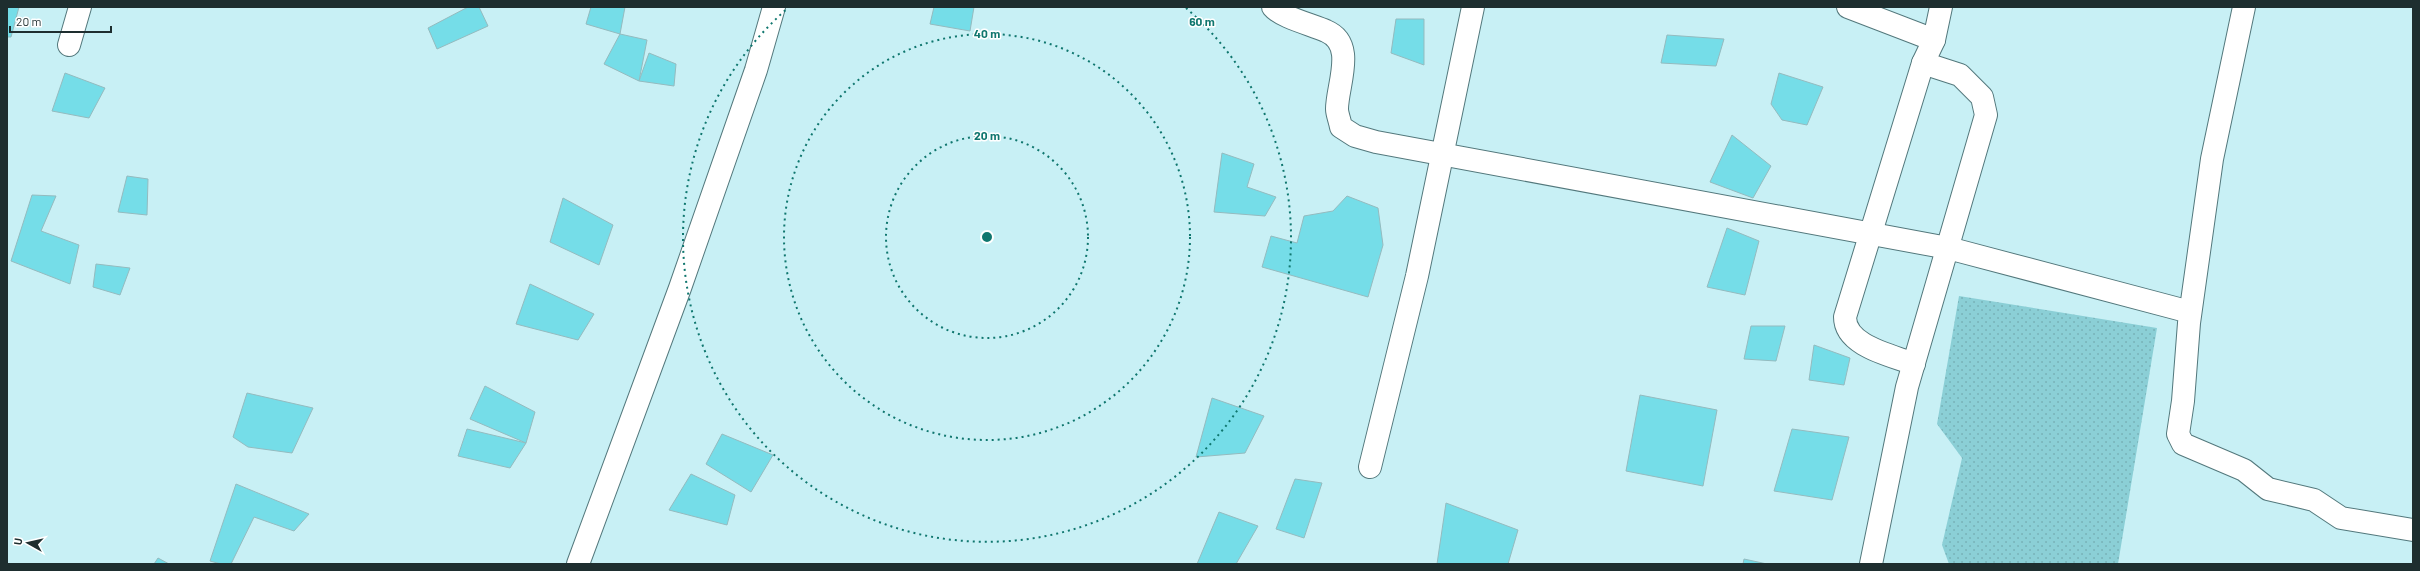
<svg xmlns="http://www.w3.org/2000/svg" width="2420" height="571" font-family="Barlow,sans-serif">
	<style>
		.grass { fill: url(#grass-dots) }
		.building { fill: #75dde8; stroke: #94bbbf }
		.lines { fill: none; stroke-linecap: round; stroke-linejoin: round }
		.minor-casing { stroke: #53787c; stroke-width: 24 }
		.tertiary-casing { stroke: #53787c; stroke-width: 24 }
		.minor { stroke: #fff; stroke-width: 22 }
		.tertiary { stroke: #fff; stroke-width: 22 }
		.ring { fill: none; stroke: #0f766e; stroke-width: 2; stroke-dasharray: 2 4 }
		.centre { fill: #0f766e; stroke: #fff; stroke-width: 2 }
		.ring-label { font-size: 12px; text-anchor: middle; font-weight: bold; fill: #0f766e; stroke: #fff; stroke-width: 3; stroke-linejoin: round; paint-order: stroke }
	</style>
	<defs>
		<pattern id="grass-dots" width="8" height="8" patternUnits="userSpaceOnUse"><rect width="8" height="8" fill="#8bcfd6"/><path d="M2 2h.1M6 6h.1" fill="none" stroke="#78b2b8" stroke-width="1.8" stroke-linecap="round"/></pattern>
	</defs>
	<rect width="100%" height="100%" fill="#c8f0f5"/>
	<path class="grass" d="M1959,296L2157,328L2118,564H1949L1942,545L1962,458L1937,424Z"/>
	<g class="building">
		<path d="M7,7H19L11,37H7Z"/>
		<path d="M468,7H479L488,26L437,49L428,28Z"/>
		<path d="M591,7H625L620,34L586,24Z"/>
		<path d="M934,7H974L970,31L930,24Z"/>
		<path d="M1396,19H1424V65L1391,53Z"/>
		<path d="M620,34L647,40L639,81L604,64Z"/>
		<path d="M1667,35L1724,39L1716,66L1661,63Z"/>
		<path d="M649,53L676,64L674,86L639,81Z"/>
		<path d="M65,73L105,88L89,118L52,111Z"/>
		<path d="M1779,73L1823,87L1807,125L1782,120L1771,104Z"/>
		<path d="M1732,135L1771,166L1753,198L1710,182Z"/>
		<path d="M1222,153L1254,164L1247,187L1276,197L1265,216L1214,212Z"/>
		<path d="M127,176L148,179L147,215L118,212Z"/>
		<path d="M32,195L56,196L41,231L79,245L70,284L11,261Z"/>
		<path d="M1347,196L1378,208L1383,245L1368,297L1262,267L1271,236L1297,243L1304,216L1333,211Z"/>
		<path d="M563,198L613,225L599,265L550,242Z"/>
		<path d="M1727,228L1759,241L1745,295L1707,287Z"/>
		<path d="M96,264L130,268L120,295L93,287Z"/>
		<path d="M530,284L594,314L578,340L516,324Z"/>
		<path d="M1751,326H1785L1776,361L1744,359Z"/>
		<path d="M1814,345L1850,358L1844,385L1809,380Z"/>
		<path d="M485,386L535,412L526,443L470,419Z"/>
		<path d="M247,393L313,408L292,453L248,447L233,437Z"/>
		<path d="M1640,395L1717,410L1703,486L1626,471Z"/>
		<path d="M1212,398L1264,416L1245,453L1196,457Z"/>
		<path d="M467,429L526,443L510,468L458,456Z"/>
		<path d="M1792,429L1849,437L1832,500L1774,491Z"/>
		<path d="M722,434L773,455L751,492L706,464Z"/>
		<path d="M691,474L735,495L727,525L669,510Z"/>
		<path d="M1295,479L1322,483L1304,538L1276,529Z"/>
		<path d="M236,484L309,514L294,531L254,517L231,564H221L210,561Z"/>
		<path d="M1446,503L1518,530L1508,564H1437Z"/>
		<path d="M1219,512L1258,526L1236,564H1197Z"/>
		<path d="M158,558L169,564H154Z"/>
		<path d="M1744,559L1767,564H1743Z"/>
	</g>
	<g class="lines">
		<g class="minor-casing">
			<g id="minor">
				<path d="M1273,7C1281,17 1313,25 1326,31C1357,44 1337,85 1337,109C1337,114 1340,121 1341,127L1355,136L1376,142L1948,248L2190,312"/>
				<path d="M1848,7L1934,40"/>
				<path d="M2244,7L2212,159L2189,323L2183,401L2178,434L2183,444L2244,470L2268,489L2314,500L2341,518L2413,530"/>
				<path d="M69,45L80,7"/>
				<path d="M1914,364C1891,355 1845,346 1845,317L1923,63"/>
				<path d="M1370,467L1417,276L1473,7"/>
				<path d="M1871,564L1907,387L1986,115L1982,97L1960,75L1923,63L1934,40L1941,7"/>
			</g>
		</g>
		<g class="tertiary-casing">
			<path id="tertiary" d="M578,564L680,288L756,70L774,7"/>
		</g>
		<use href="#minor" class="minor"/>
		<use href="#tertiary" class="tertiary"/>
	</g>
	<g class="ring">
		<circle cx="987" cy="237" r="101"/>
		<circle cx="987" cy="237" r="203"/>
		<path d="M1186 8A304 304 0 1 1 788 8"/>
	</g>
	<circle cx="987" cy="237" r="6" class="centre"/>
	<g class="ring-label">
		<text x="1202" y="26">60 m</text>
		<text x="987" y="38">40 m</text>
		<text x="987" y="140">20 m</text>
	</g>
	<rect width="2420" height="571" fill="none" stroke="#1e2e2f" stroke-width="16"/>
	<g transform="translate(28 543) rotate(278)" stroke="#ffffff" stroke-width="3" paint-order="stroke">
	<path d="M0-3L7 15L0 10L-7 15Z" fill="#1e2e2f"/>
	<text y="-6" font-size="11" font-weight="bold" text-anchor="middle" fill="#1e2e2f">U</text>
	</g>
	<path d="M10 26v6h101v-6" fill="none" stroke="#1e2e2f" stroke-width="2"/>
	<text x="16" y="26" font-size="12" fill="#1e2e2f" stroke="#ffffff" stroke-width="3" paint-order="stroke">20 m</text>
</svg>
